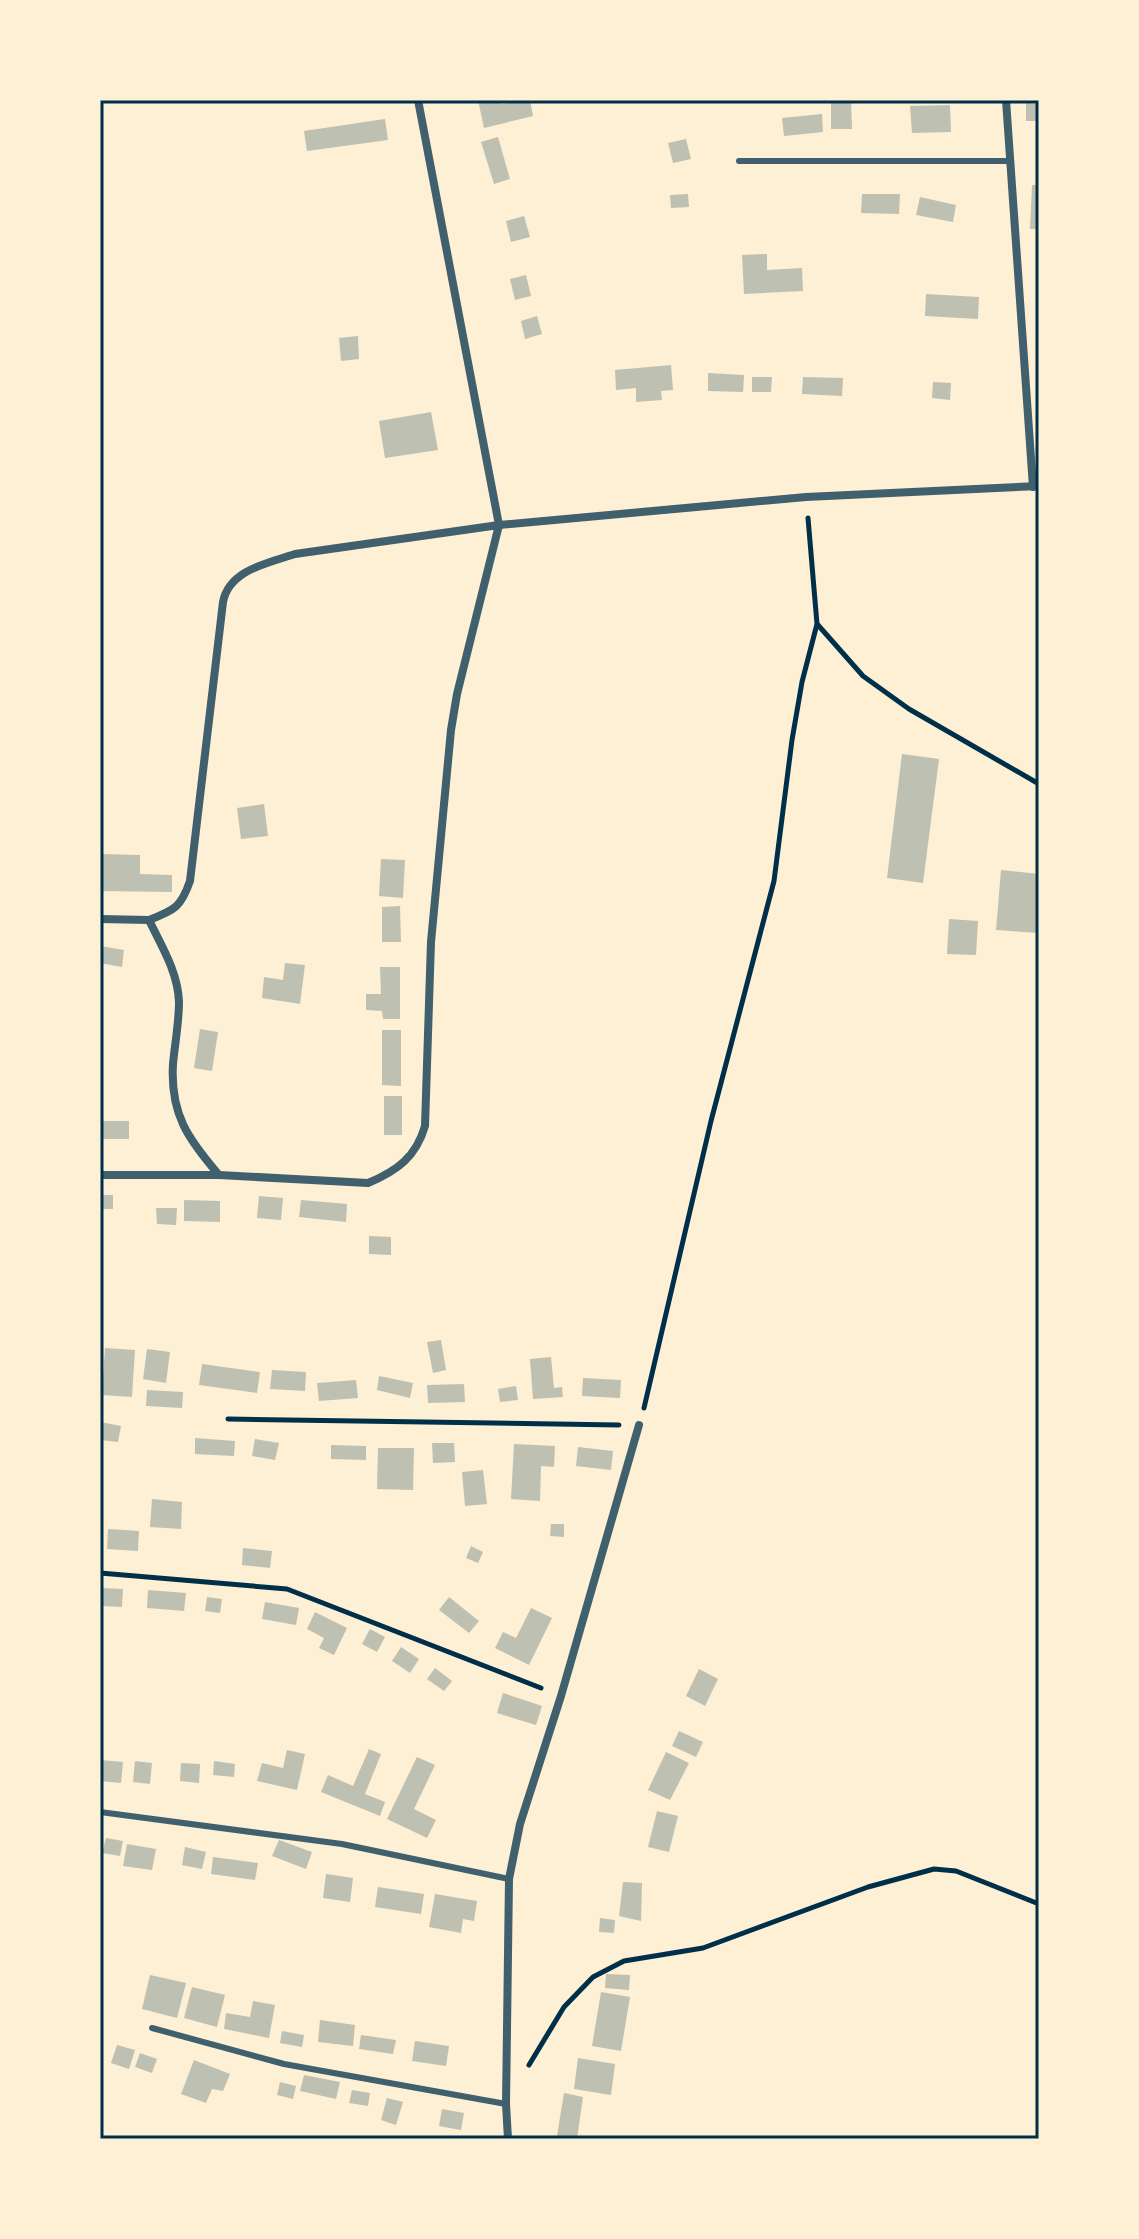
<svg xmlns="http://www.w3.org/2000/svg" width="1139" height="2239" font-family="'Roboto Condensed',sans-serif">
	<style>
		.building { fill: #bec0b2 }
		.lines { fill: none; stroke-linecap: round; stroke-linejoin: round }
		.path { stroke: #003049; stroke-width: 5 }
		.service { stroke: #3f606c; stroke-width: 6 }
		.minor { stroke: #3f606c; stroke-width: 8 }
		.neatline { fill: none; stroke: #003049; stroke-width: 3 }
	</style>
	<rect width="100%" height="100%" fill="#fdf0d5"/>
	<g class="building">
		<path d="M478,100H500L501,104L530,100L533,116L484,128Z"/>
		<path d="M831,100H851L852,129H831Z"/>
		<path d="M1026,103L1039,104V121H1026Z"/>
		<path d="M950,105L951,132L912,133L910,106Z"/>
		<path d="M822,114L823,132L784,136L782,118Z"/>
		<path d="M385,119L388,140L307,151L304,131Z"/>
		<path d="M498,137L510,179L494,184L481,142Z"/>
		<path d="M686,139L691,159L673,163L668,143Z"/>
		<path d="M1032,185H1039V229H1030Z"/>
		<path d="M688,194L689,207L671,208L670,195Z"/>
		<path d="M862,194H900L899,214L861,213Z"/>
		<path d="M920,197L956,205L953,222L916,215Z"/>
		<path d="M524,216L530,237L511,242L506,221Z"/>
		<path d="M767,254V270L802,268L803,291L744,294L742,255Z"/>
		<path d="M526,275L531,296L515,300L510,279Z"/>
		<path d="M926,294L979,297L978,319L925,316Z"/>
		<path d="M537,316L542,334L525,339L521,321Z"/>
		<path d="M358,336L359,359L341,361L339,338Z"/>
		<path d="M671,365L673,390L661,391L662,400L636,402V388L616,390L615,370Z"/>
		<path d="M708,373L744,375L743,392L708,391Z"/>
		<path d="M752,377H772L771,392H752Z"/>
		<path d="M803,377L843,378L842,396L802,394Z"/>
		<path d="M933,382L951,383L950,400L932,398Z"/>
		<path d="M431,412L438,450L385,458L379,421Z"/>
		<path d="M902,754L939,759L923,883L887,878Z"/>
		<path d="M264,804L268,836L241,839L237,808Z"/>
		<path d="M101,854L140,855V874L172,875V892L100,891Z"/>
		<path d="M381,859L405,860L403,898L379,896Z"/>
		<path d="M1001,870L1039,874V933L996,930Z"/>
		<path d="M400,906L401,942H382V907Z"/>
		<path d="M949,919L978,921L976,955L947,954Z"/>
		<path d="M100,946L124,950L122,967L100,963Z"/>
		<path d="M285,963L305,965L300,1004L262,998L264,977L283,980Z"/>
		<path d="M380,967H400V1019H383L382,1011L366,1010V994H381Z"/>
		<path d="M200,1029L218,1032L212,1071L194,1068Z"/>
		<path d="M382,1030H401V1086L382,1085Z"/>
		<rect x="384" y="1096" width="18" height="39"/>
		<rect x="100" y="1121" width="29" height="18"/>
		<rect x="100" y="1195" width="13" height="14"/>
		<path d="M259,1196L283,1198L281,1220L257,1218Z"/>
		<path d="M184,1200L220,1201V1222L184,1221Z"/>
		<path d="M301,1200L347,1204L346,1222L299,1217Z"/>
		<path d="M156,1208H177L176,1225L157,1224Z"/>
		<path d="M369,1236L391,1237V1255L369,1254Z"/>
		<path d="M441,1340L446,1370L433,1373L427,1342Z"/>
		<path d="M105,1348L135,1350L132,1397L102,1395Z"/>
		<path d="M147,1349L170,1352L166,1383L143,1379Z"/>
		<path d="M551,1357L554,1388L562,1387L563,1397L533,1399L530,1359Z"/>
		<path d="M202,1364L260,1372L257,1393L199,1385Z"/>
		<path d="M272,1370L306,1372L305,1391L270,1389Z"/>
		<path d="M379,1376L413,1383L410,1398L377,1390Z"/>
		<path d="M583,1378L621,1380L620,1398L582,1396Z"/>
		<path d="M356,1380L358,1398L319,1401L317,1383Z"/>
		<path d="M464,1384L465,1402L428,1403L427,1385Z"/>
		<path d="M516,1386L518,1400L500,1402L498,1389Z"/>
		<path d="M147,1390L183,1392L182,1408L146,1406Z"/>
		<path d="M100,1422L121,1426L118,1442L100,1440Z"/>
		<path d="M195,1438L235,1441L234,1456L195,1454Z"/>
		<path d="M255,1439L279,1443L275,1460L252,1456Z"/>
		<path d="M432,1443H454L455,1462L433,1463Z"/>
		<path d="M514,1444L555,1446L554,1467L541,1466L540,1501L511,1499Z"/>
		<path d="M331,1445L366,1446V1460L331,1459Z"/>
		<path d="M578,1447L613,1451L611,1470L576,1466Z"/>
		<path d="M378,1448H414L413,1490L377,1489Z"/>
		<path d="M483,1470L487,1504L465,1506L462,1472Z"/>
		<path d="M152,1499L182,1502L181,1529L150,1527Z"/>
		<path d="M551,1524H564V1537L550,1536Z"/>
		<path d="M108,1529L139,1531L138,1551L107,1549Z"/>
		<path d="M471,1546L483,1552L478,1563L466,1558Z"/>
		<path d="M243,1548L272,1551L270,1568L242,1565Z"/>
		<path d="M101,1588L123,1589L122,1607L100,1606Z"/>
		<path d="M148,1590L186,1593L184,1611L147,1608Z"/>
		<path d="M207,1597L222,1599L220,1613L205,1611Z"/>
		<path d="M449,1597L479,1621L469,1633L439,1610Z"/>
		<path d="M265,1602L299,1608L296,1625L262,1619Z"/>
		<path d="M531,1608L552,1618L529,1665L495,1648L503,1632L516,1638Z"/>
		<path d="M315,1612L347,1628L334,1655L319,1648L324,1638L307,1629Z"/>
		<path d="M370,1629L385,1637L377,1652L362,1644Z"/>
		<path d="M401,1647L419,1659L410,1673L392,1661Z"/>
		<path d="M435,1668L452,1681L444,1691L427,1679Z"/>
		<path d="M699,1669L718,1679L705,1706L686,1696Z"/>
		<path d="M503,1693L542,1706L536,1725L497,1713Z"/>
		<path d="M679,1731L703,1742L696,1757L672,1746Z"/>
		<path d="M369,1749L381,1754L365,1794L385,1802L380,1816L321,1792L328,1775L353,1786Z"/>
		<path d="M287,1750L305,1754L297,1790L257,1781L262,1763L283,1768Z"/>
		<path d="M666,1752L689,1763L670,1800L648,1790Z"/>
		<path d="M417,1757L435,1765L414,1809L436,1820L427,1838L387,1819Z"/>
		<path d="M100,1760L123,1762L121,1783L100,1781Z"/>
		<path d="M135,1761L152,1763L150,1784L133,1782Z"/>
		<path d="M214,1761L235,1764L234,1777L213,1775Z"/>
		<path d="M181,1763L200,1764L199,1783L180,1781Z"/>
		<path d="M657,1811L678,1816L669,1852L648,1847Z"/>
		<path d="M106,1838L123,1841L120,1856L102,1853Z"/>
		<path d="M279,1840L312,1852L306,1869L272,1856Z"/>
		<path d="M127,1844L156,1849L152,1870L123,1866Z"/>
		<path d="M185,1847L206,1852L202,1869L182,1865Z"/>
		<path d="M213,1857L258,1863L255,1880L211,1874Z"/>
		<path d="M326,1874L353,1878L350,1902L323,1898Z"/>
		<path d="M623,1882L642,1883L641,1921L619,1916Z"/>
		<path d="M378,1887L424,1894L421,1914L375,1907Z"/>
		<path d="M435,1894L477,1901L474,1921L463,1919L461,1933L429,1927Z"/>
		<path d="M600,1918L615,1920L614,1933L599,1932Z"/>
		<path d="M606,1974L630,1975L629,1990L605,1988Z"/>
		<path d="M150,1975L186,1983L177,2018L142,2009Z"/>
		<path d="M192,1987L225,1995L217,2027L184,2018Z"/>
		<path d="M601,1992L630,1997L621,2051L592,2046Z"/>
		<path d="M253,2001L275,2005L269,2038L224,2029L226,2013L250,2017Z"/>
		<path d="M320,2020L355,2025L353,2046L318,2042Z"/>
		<path d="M282,2031L304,2035L302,2047L280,2043Z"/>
		<path d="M361,2035L396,2040L393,2054L359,2049Z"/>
		<path d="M415,2041L449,2046L446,2066L412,2061Z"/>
		<path d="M117,2045L135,2050L129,2069L111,2063Z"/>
		<path d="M140,2053L157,2059L152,2073L135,2067Z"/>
		<path d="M578,2058L615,2064L611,2095L574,2089Z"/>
		<path d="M194,2060L230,2074L223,2091L212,2089L206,2103L181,2094Z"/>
		<path d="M304,2075L340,2082L336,2099L300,2091Z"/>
		<path d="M280,2082L296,2086L293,2099L277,2095Z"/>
		<path d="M352,2090L370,2093L368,2106L349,2103Z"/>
		<path d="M564,2093L583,2097L577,2139L557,2136Z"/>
		<path d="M387,2098L403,2102L396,2125L381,2120Z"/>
		<path d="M442,2109L464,2113L461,2130L439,2126Z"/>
	</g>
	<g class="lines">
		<g class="path">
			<path d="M818,625L863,676L909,709L1039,784"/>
			<path d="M644,1408L711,1121L774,881L792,740L802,682L817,624L808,518"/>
			<path d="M228,1419L619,1425"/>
			<path d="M100,1573L287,1589L541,1688"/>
			<path d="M529,2065L564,2007L593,1977L624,1961L703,1948L868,1887L934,1869L956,1871L1039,1904"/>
		</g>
		<g class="service">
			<path d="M739,161H1010"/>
			<path d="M100,1812L342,1844L509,1879"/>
			<path d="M152,2028L284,2064L506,2104"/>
		</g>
		<g class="minor">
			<path d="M418,100L499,525L806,497L1039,486"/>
			<path d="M1006,100L1033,487"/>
			<path d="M100,919L149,920C161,945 178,972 179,1002C179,1022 175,1043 173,1064C170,1114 188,1139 219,1175"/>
			<path d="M100,1175H219L368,1183C397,1171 416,1157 425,1126L431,942L451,730L457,694L499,525L295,554C268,563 229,570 223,602L190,881C181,907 175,910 149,920"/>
			<path d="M508,2139L506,2104L509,1879L520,1824L561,1696L639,1425"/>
		</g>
	</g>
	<rect width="1139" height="2239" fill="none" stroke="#fdf0d5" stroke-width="204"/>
	<rect x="102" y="102" width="935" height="2035" class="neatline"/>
</svg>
